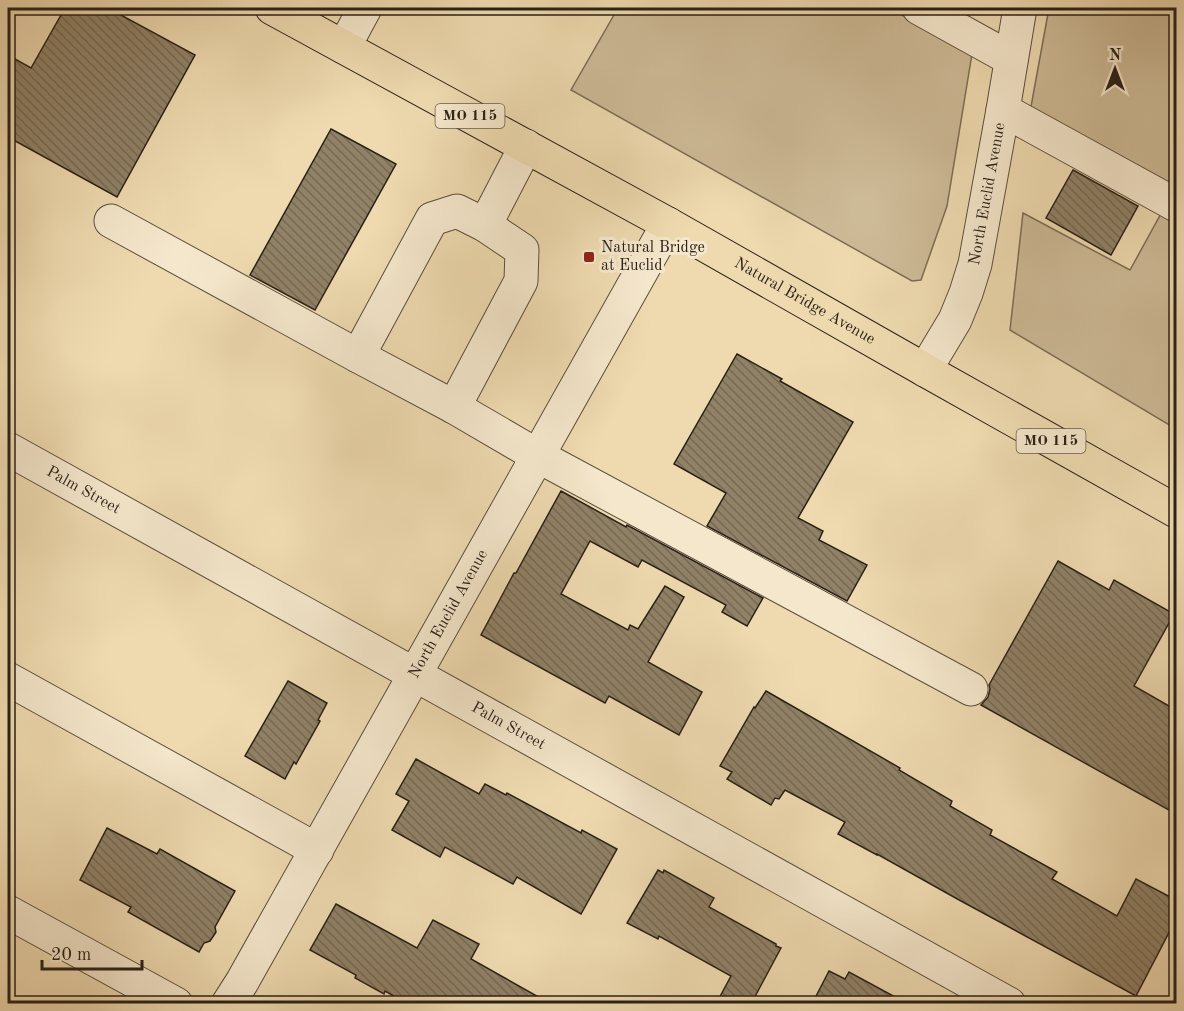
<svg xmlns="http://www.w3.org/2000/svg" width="1184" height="1011" font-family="'Old Standard TT',serif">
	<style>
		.green { fill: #cdba96; stroke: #7b6d56; stroke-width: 1.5 }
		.building { fill: url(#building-back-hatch); stroke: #292017; stroke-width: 1.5 }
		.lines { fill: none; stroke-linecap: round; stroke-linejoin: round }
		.minor-casing { stroke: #5a4e3d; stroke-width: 35 }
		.major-casing { stroke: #292017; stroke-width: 35 }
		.minor { stroke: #f5e7cc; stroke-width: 33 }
		.major { stroke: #efdab0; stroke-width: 33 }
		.poi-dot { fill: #8f2418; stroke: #f5e7cc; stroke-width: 2 }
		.labels { text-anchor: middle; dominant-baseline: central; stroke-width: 6; stroke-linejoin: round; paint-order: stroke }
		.shield { fill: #f5e7cc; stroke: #665c4d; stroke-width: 1.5 }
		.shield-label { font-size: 15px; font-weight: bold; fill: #292017 }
		.street-label { font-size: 16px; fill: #292017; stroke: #f5e7cc }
		.poi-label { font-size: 16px; fill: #292017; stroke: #f5e7cc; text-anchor: start }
	</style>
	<defs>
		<pattern id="building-back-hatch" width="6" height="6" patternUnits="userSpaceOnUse" patternTransform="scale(1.5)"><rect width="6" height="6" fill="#908167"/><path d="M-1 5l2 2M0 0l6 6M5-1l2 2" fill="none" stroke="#766954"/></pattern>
	</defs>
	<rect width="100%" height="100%" fill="#efdab0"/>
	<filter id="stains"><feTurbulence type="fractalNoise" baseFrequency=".00333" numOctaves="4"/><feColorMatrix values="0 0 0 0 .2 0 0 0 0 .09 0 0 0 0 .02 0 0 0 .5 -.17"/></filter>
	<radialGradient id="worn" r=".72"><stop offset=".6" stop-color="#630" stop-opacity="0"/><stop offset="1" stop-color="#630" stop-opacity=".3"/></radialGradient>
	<g class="green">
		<path d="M618,8H889L972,54L947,206L921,280L912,281L571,90Z"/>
		<path d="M1049,8H1176V190L1030,112Z"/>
		<path d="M1163,210L1176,218V429L1010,330L1023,213L1130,270Z"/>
	</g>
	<g class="building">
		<path d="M65,8H108L195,55L117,197L8,137V55L31,68Z"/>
		<path d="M331,129L396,164L315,310L250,275Z"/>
		<path d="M1073,170L1138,206L1111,255L1046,218Z"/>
		<path d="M737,354L782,379L780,381L853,422L798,518L823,531L819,540L867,565L847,601L707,526L726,493L674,464Z"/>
		<path d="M561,491L626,527L627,525L763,598L747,626L722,612L726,605L642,560L638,567L590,541L561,594L628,630L630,625L638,629L665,586L684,597L648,662L702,692L679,735L609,696L605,703L481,635L514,573H516Z"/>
		<path d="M1058,561L1109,590L1114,580L1174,614L1134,686L1176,710V814L981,705L988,697L990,689L989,685Z"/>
		<path d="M288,681L327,703L318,720L320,721L296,764L294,762L285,779L245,756Z"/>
		<path d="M766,691L900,768L899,770L952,801L950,806L992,830L990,835L1057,872L1052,879L1117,916L1136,879L1176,900V919L1136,996L961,901L877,854V855L838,834L845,822L785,790L779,799L775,798L771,805L727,779L732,772L720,766L754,707L755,708Z"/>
		<path d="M416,759L479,794L485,784L506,795L507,793L581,833L582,830L617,849L581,914L517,877L513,884L445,847L440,857L392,830L409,801L396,794Z"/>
		<path d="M107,828L157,854L160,849L235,891L215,927L216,932L210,941L204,943L199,952L128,912L131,907L80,880Z"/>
		<path d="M658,870L663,873L664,870L714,898L709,907L776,944V946L781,948L751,1004H716L731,976L659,936L658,939L627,923Z"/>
		<path d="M336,904L417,948L433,920L479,944L471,959L551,1004H408L385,991L384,994L355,978L356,975L310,950Z"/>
		<path d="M829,971L845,979L849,972L908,1004H812Z"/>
	</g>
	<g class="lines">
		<g class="minor-casing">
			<g id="minor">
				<path d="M919,8L1011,59"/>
				<path d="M344,47L365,8"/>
				<path d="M1003,110L1176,205"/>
				<path d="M111,221L358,356L454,407L538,456L971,689"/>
				<path d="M358,356L432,219L457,211L485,225L526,146"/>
				<path id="s1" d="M925,370L955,320L966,293L975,264L1003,110L1020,8"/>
				<path d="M454,407L521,281L522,250L485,225"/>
				<path id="s2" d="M8,449L1009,1004"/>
				<path d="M8,679L317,850"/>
				<path d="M8,912L176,1004"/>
				<path id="s3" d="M228,1004L242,982L668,224"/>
			</g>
		</g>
		<g class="major-casing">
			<g id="major">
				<path id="s4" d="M272,8L668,224L925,370L1176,511"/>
			</g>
		</g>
		<use href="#minor" class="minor"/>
		<use href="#major" class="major"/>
	</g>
	<rect class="poi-dot" x="583" y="251" width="12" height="12" rx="3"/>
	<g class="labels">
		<g class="shield">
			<rect x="435.5" y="104" width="69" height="24" rx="4.5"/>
			<rect x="1016.5" y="429" width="69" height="24" rx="4.5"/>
		</g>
		<g class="shield-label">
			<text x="470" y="116">MO 115</text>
			<text x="1051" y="441">MO 115</text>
		</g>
		<g class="street-label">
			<text stroke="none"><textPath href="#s1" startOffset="189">North Euclid Avenue</textPath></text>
			<text stroke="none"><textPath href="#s4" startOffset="608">Natural Bridge Avenue</textPath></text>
			<text stroke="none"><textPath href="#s2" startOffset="86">Palm Street</textPath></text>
			<text stroke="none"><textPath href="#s3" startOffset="448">North Euclid Avenue</textPath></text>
			<text stroke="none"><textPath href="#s2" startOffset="572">Palm Street</textPath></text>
		</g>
		<g class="poi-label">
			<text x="601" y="248">Natural Bridge<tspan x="601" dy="18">at Euclid</tspan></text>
		</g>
	</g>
	<rect width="1184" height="1011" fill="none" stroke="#efdab0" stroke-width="30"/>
	<rect x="9" y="9" width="1166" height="993" fill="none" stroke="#292017" stroke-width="3"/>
	<rect x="15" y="15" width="1154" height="981" fill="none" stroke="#292017" stroke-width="1.5"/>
	<g transform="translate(1115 69)" stroke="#f5e7cc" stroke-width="4.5" paint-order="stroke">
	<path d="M0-4.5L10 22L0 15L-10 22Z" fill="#292017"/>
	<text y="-9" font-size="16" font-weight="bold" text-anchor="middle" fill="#292017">N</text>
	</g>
	<path d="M42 960v9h100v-9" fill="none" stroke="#292017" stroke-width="3"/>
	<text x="51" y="960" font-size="18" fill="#292017" stroke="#f5e7cc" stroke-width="4.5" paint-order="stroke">20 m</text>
	<rect width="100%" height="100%" filter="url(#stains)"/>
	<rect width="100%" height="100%" fill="url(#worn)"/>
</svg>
